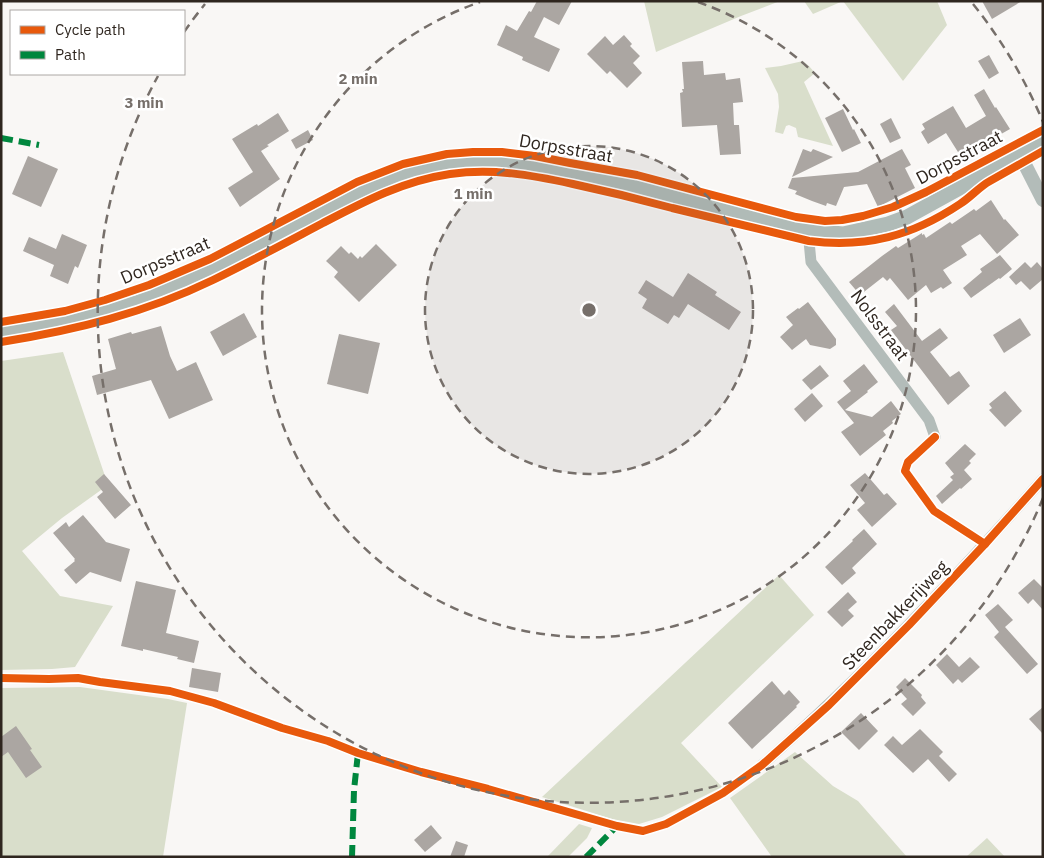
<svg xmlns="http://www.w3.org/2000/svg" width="1044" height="858" font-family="'IBM Plex Sans',sans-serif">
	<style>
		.green { fill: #d9decb }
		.building { fill: #aba6a2 }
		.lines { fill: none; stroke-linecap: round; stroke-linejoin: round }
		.minor { stroke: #b3bcb9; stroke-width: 11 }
		.tertiary { stroke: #b3bcb9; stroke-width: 14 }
		.secondary { stroke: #b0bbb7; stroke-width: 15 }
		.quiet { stroke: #00873e; stroke-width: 6; stroke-dasharray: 12 6; stroke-linecap: butt }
		.cycleway-casing { stroke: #fff; stroke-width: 11 }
		.cycleway { stroke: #e8590c; stroke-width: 8 }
		.ring { fill: none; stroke: #766f6a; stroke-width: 2.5; stroke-dasharray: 9 6 }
		.labels { text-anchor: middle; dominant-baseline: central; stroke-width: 5; stroke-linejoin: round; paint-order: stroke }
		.street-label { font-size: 18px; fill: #2f261f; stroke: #fff }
		.centre { fill: #766f6a; stroke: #fff; stroke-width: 2.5 }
		.ring-label { font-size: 15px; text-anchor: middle; font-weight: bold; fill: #766f6a; stroke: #fff; stroke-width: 5; stroke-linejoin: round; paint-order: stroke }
	</style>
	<rect width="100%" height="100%" fill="#f9f7f5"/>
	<g class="green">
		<path d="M644,1H780L741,16L656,52Z"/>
		<path d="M804,1H843L813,14Z"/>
		<path d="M843,1H937L947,25L903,81Z"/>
		<path d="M803,61L809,66L815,73L804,82L833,146L798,137L796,128L789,125L786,126L783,134L775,132L779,107L778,94L765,68L781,66Z"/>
		<path d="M63,352L108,485L62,518L22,551L60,596L113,606L75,667L52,669L1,670V361Z"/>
		<path d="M779,575L814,615L681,743L722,787L662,817L639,824L612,819L542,797Z"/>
		<path d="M80,687L168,699L187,703L163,857H1V688Z"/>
		<path d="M795,752L833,786L858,801L907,857H772L730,798Z"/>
		<path d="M579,824L592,828L587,838L568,857H547Z"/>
		<path d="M987,838L1005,857H966Z"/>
	</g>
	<g class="building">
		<path d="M537,1H572L559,25L544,17L534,37L560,49L549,72L522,60L523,57L497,45L506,25L517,31L529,11L531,12Z"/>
		<path d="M982,1H1022L992,19Z"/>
		<path d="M624,35L632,44L630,46L640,56L633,63L642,73L627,88L610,71L607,74L587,54L605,36L613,45Z"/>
		<path d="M989,55L999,73L989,79L978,61Z"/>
		<path d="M703,61L704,75L725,73L726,80L740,78L743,102L733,103L734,125H739L741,154L720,155L717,125L682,127L680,93L683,92L682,89H684L682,62Z"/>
		<path d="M984,89L995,108L996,107L1010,129L987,142L989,144L963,160L946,133L928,144L921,132L925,129L922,124L953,106L966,128L986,116L974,95Z"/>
		<path d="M843,109L853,130L854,129L861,143L842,152L825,118Z"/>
		<path d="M278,113L289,131L267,145L269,146L261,151L280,179L240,207L228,188L253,172L232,139L257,124L258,126Z"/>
		<path d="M891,118L901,138L890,143L880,124Z"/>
		<path d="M308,130L313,140L296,149L291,140Z"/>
		<path d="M803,149L811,152L813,149L833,157L792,177Z"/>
		<path d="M902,149L911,165L905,168L915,188L878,207L867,184L844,187L836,206L827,203L826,206L812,201L795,194L797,191L788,188L792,178L858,172Z"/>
		<path d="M28,156L58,169L41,207L12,194Z"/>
		<path d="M991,200L1004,220L1005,219L1019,235L997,254L980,234L961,246L967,255L943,270L952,283L943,289L941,287L931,293L926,285L908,300L890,278L887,281L883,277L860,295L849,282L882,256L896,246L898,248L922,233V235L924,234L926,238L950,222L952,224L974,209L976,211Z"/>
		<path d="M62,234L87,245L78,268L75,266L68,284L50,276L54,265L23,251L29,237L56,249Z"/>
		<path d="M376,244L397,265L359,302L334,277L338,272L326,261L341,246L349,254L351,252L358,259L360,256L362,258Z"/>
		<path d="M1000,255L1012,269L1000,279L999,278L971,298L963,288L982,272L980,269Z"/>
		<path d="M1025,262L1031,268L1037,262L1043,269V279L1030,290L1021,281L1016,285L1009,277Z"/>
		<path d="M688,273L717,292L715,295L741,312L729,330L688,304L679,318L674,315L668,324L642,308L647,299L638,293L646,280L673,297Z"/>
		<path d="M808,302L836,339V345L830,349L810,345L806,339L792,350L780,337L793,325L786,317L798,308L799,309Z"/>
		<path d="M894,304L922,341L940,328L948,338L930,352L950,377L959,371L970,386L948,405L891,330L897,326L885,312Z"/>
		<path d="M244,313L257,337L223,356L210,332Z"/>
		<path d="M1020,318L1031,335L1004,353L993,335Z"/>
		<path d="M161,326L170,356L177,371L196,362L213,400L169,419L151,380L97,395L92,376L116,369L108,339L131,332L132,334Z"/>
		<path d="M339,334L380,343L368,394L327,384Z"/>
		<path d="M864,364L878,382L867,391L868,392L845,410L872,417L891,401L901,414L892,421L893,423L883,431L886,435L860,456L841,432L854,423L837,402L851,391L843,381Z"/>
		<path d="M820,365L829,376L811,390L802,380Z"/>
		<path d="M1005,391L1022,411L1005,427L989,410L992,408L989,404Z"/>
		<path d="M812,393L823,406L805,422L794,409Z"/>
		<path d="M965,444L976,454L969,461L971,463L964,470L972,479L961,489L960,488L942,504L936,496L953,480L950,477L954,474L945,463Z"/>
		<path d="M865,473L884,495L887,493L897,504L872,527L857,510L865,503L850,485Z"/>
		<path d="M104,474L131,505L115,519L97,497L103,492L95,482Z"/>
		<path d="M83,515L106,542L130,549L121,582L90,572L76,584L64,570L75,561L74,560L75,559L53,533L66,522L69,527Z"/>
		<path d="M864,529L877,544L852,568L856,573L842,585L825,567L853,541L852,540Z"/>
		<path d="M1034,579L1043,588V610L1033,599L1028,604L1018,593Z"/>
		<path d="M136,581L176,590L166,633L199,641L194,663L177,659L178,657L143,649V651L121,646Z"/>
		<path d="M848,592L857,602L848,610L854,616L842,627L827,612Z"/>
		<path d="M998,604L1013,620L1005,627L1038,664L1027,674L994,637L999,632L985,615Z"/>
		<path d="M947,654L959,667L970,657L980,667L962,683L958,679L953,684L936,665Z"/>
		<path d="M192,668L221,673L218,692L189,687Z"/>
		<path d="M905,678L922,695L921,697L926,703L913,716L901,704L907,699L896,687Z"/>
		<path d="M772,681L784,695L789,690L800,702L796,706L797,707L752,749L728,723Z"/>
		<path d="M1043,707V734L1029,719Z"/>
		<path d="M861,713L878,731L859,750L841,732Z"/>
		<path d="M16,726L32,749L30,750L42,767L26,778L8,752L1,757V737Z"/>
		<path d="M920,729L943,752L939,756L957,774L949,782L928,759L913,773L884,745L893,736L902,745Z"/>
		<path d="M431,825L442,838L425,852L414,840Z"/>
		<path d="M456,841L468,845L464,857H450Z"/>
	</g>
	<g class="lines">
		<g class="minor">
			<path d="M810,231L809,241L811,262L929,420L935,437"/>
			<path d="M762,765C862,677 954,579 1043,479"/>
		</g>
		<path class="tertiary" d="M1020,155L1043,200"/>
		<path class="secondary" d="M1,332L67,320L139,302L212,271L384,182L438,166L470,161L501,163L562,172L630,186L810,231L843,234L888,224L907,217L1043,142"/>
		<g class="quiet">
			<path d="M1,138L39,145"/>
			<path d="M352,857L354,790L358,753"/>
			<path d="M586,857L617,826"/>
		</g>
		<g class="cycleway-casing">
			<g id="cycleway">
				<path d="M1,322L65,311L105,300L149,285L210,259L357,182L403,164L447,154L473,152H502L535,156L570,163L637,175L796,217L825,221L842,220L863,216L893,207L926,192L1043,130"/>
				<path d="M1,342C76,330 145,313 213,280C250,262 287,242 323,223C365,201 403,181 450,174C493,168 531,175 573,184C606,191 639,199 672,208C718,219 764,230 809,241C867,248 912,236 960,204C971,197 979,187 990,181L1043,151"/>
				<path d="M935,437L908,462L905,471L934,511L985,544"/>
				<path d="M1,678L49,679L78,678L100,682L170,691L214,703L282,728L328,741L358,753L421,772L488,789L617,826L643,831L666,824L723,793L762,765L829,705L909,625L985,544L1043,479"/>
			</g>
		</g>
		<use href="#cycleway" class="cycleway"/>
	</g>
	<circle cx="589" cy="310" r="164" fill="#766f6a" fill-opacity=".12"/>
	<g class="ring">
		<circle cx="589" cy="310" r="164"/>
		<path d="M698 2A327 327 0 1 1 480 2"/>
		<path d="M1043 498A491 491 0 1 1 158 76M184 32A491 491 0 0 1 205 4M973 4A491 491 0 0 1 1043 122"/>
	</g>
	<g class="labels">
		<g class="street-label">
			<text transform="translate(566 148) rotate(10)">Dorpsstraat</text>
			<text transform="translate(959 157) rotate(-28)">Dorpsstraat</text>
			<text transform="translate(165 260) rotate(-23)">Dorpsstraat</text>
			<text transform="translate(880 325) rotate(53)">Nolsstraat</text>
			<text transform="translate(895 615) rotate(-46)">Steenbakkerijweg</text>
		</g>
	</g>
	<circle cx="589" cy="310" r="8" class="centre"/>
	<g class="ring-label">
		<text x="358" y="84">2 min</text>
		<text x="144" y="108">3 min</text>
		<text x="473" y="199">1 min</text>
	</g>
	<rect width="1044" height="858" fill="none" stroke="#2f261f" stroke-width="5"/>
	<rect x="10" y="10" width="175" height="65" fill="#ffffff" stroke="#aca8a5"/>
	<rect x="20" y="26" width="25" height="8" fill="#e8590c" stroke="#aca8a5"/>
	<text x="55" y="35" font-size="15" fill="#2f261f">Cycle path</text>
	<rect x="20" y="51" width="25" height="8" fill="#00873e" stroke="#aca8a5"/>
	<text x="55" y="60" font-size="15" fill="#2f261f">Path</text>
</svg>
